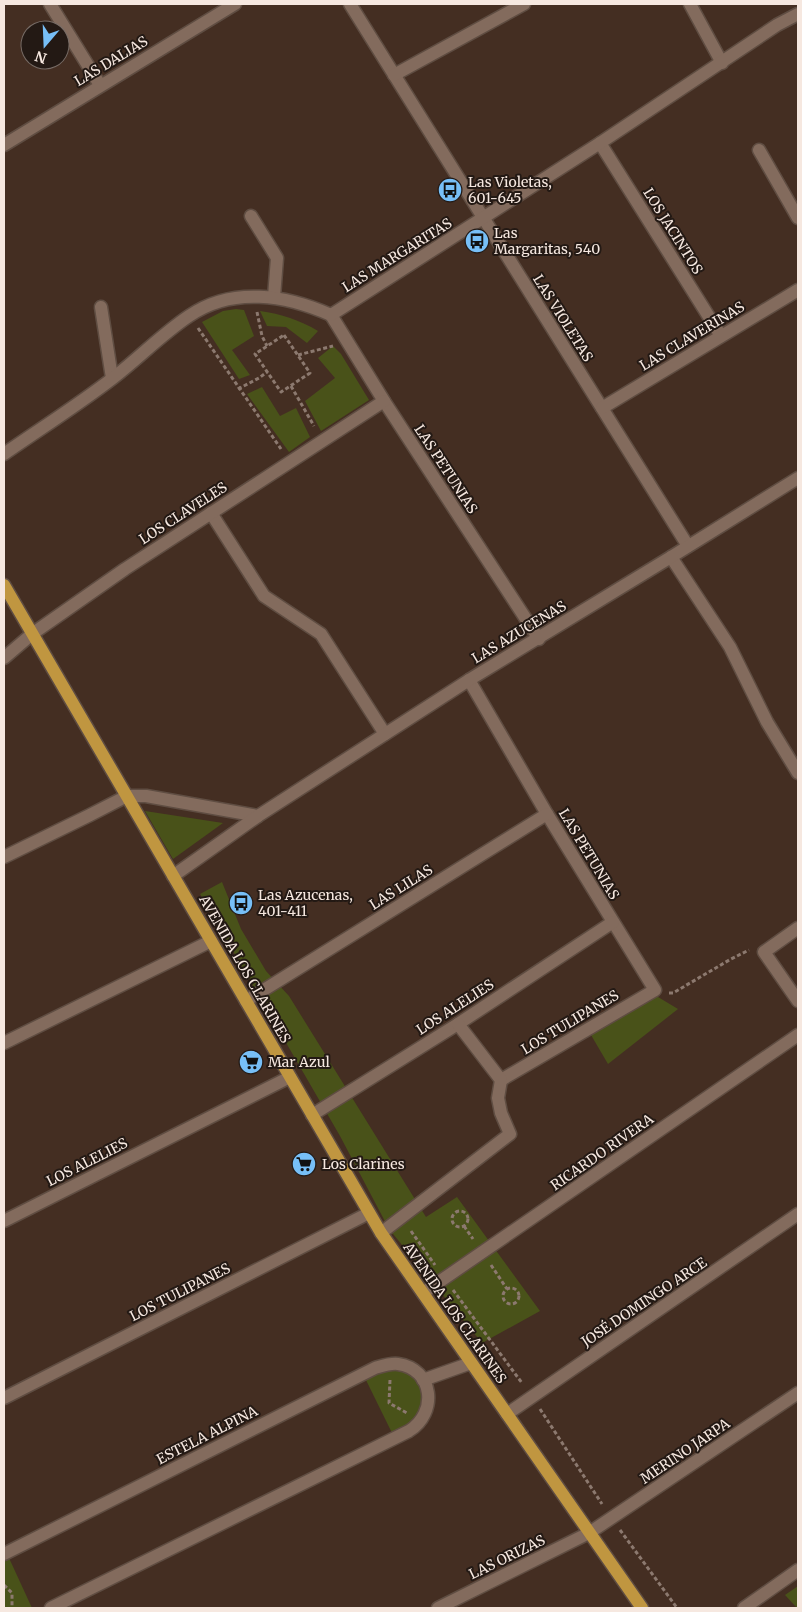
<svg xmlns="http://www.w3.org/2000/svg" width="802" height="1612" font-family="Merriweather,serif">
	<style>
		.green { fill: #495219 }
		.lines { fill: none; stroke-linecap: round; stroke-linejoin: round }
		.minor-casing { stroke: #5f4d42; stroke-width: 15 }
		.major-casing { stroke: #5f4d42; stroke-width: 15 }
		.path { stroke: #8c796f; stroke-width: 3; stroke-dasharray: 4 2.5; stroke-linecap: butt }
		.minor { stroke: #836b5d; stroke-width: 12 }
		.major { stroke: #c09640; stroke-width: 12 }
		.labels { text-anchor: middle; dominant-baseline: central; stroke-width: 4; stroke-linejoin: round; paint-order: stroke }
		.street-label { font-size: 14px; fill: #f6e8e0; stroke: #231914 }
		.poi-label { font-size: 14px; fill: #f6e8e0; stroke: #231914; text-anchor: start }
	</style>
	<rect width="100%" height="100%" fill="#442e22"/>
	<g class="green">
		<path d="M236,309L244,310L254,336L232,350L250,375L239,379L202,322L223,311Z"/>
		<path d="M260,311C281,314 300,320 318,331L307,343L286,327L267,326Z"/>
		<path d="M333,346L341,354L369,400L321,431L305,401L335,378L318,358Z"/>
		<path d="M262,387L280,416L296,408L310,437L289,452L247,394Z"/>
		<path d="M145,811L223,823L173,859Z"/>
		<path d="M222,882L241,929L266,971L289,996L426,1217L457,1197L540,1311L482,1343L389,1229L340,1136L200,894Z"/>
		<path d="M653,994L678,1009L608,1064L591,1035Z"/>
		<path d="M398,1368L415,1377L424,1392L419,1417L393,1435L364,1376Z"/>
		<path d="M9,1558L32,1608H4V1560Z"/>
		<path d="M798,1586V1608H797L785,1595Z"/>
	</g>
	<g class="lines">
		<g class="minor-casing">
			<g id="minor">
				<path d="M50,4L100,85"/>
				<path d="M350,4L688,546"/>
				<path d="M690,4L722,63"/>
				<path d="M394,75L524,4"/>
				<path d="M600,143L721,336"/>
				<path d="M4,145L235,4"/>
				<path d="M759,150L798,218"/>
				<path d="M251,216L277,258L274,297"/>
				<path d="M101,307L112,378"/>
				<path d="M331,315L384,401L539,639"/>
				<path d="M602,408L798,290"/>
				<path d="M4,454C40,429 78,405 113,378C139,358 162,334 189,316C232,286 286,295 331,315L600,143L777,25L798,14"/>
				<path d="M211,513L264,596L321,634L385,734"/>
				<path d="M671,557L730,647L767,722L798,773"/>
				<path d="M4,658L32,634L125,569L384,401"/>
				<path d="M469,680L547,814L655,990L501,1080"/>
				<path d="M4,857L90,815L127,796H146L258,816"/>
				<path d="M173,876L258,816L469,680L671,557L798,478"/>
				<path d="M798,928L764,952L798,1001"/>
				<path d="M246,1001L547,814"/>
				<path d="M4,1043L211,941"/>
				<path d="M312,1115L458,1024L613,922"/>
				<path d="M4,1221L290,1077"/>
				<path d="M381,1233L510,1134L501,1113L498,1098L501,1080L458,1024"/>
				<path d="M423,1293L798,1035"/>
				<path d="M423,1380L471,1363"/>
				<path d="M4,1398L369,1213"/>
				<path d="M507,1414L798,1214"/>
				<path d="M4,1554L375,1368C382,1366 390,1363 398,1364C434,1369 438,1413 409,1431L51,1608"/>
				<path d="M438,1608L589,1533L798,1393"/>
				<path d="M744,1608L798,1570"/>
			</g>
		</g>
		<g class="major-casing">
			<path id="major" d="M4,585L381,1233L642,1608"/>
		</g>
		<g class="path">
			<path d="M257,312L262,336L267,346"/>
			<path d="M198,328L281,449"/>
			<path d="M284,335L310,373L281,392L255,354Z"/>
			<path d="M298,355L333,346"/>
			<path d="M291,386L314,426"/>
			<path d="M238,389L259,378L267,372"/>
			<path d="M669,993H673L731,959L749,950"/>
			<circle cx="460" cy="1219" r="8"/>
			<path d="M464,1226L473,1239"/>
			<path d="M411,1231L435,1265"/>
			<path d="M491,1265L507,1289"/>
			<circle cx="511" cy="1296" r="8"/>
			<path d="M453,1290L522,1383"/>
			<path d="M390,1380L389,1403L407,1413"/>
			<path d="M540,1409L602,1504"/>
			<path d="M620,1530L677,1608"/>
			<path d="M4,1585L12,1593V1608"/>
		</g>
		<use href="#minor" class="minor"/>
		<use href="#major" class="major"/>
	</g>
	<defs>
		<g id="bus-disc" transform="scale(1.25)"><circle r="9.5" fill="#77bff7" stroke="#231914"/><path d="M-5-6H5V4H4V6H2V4H-2V6H-4V4H-5ZM-3.5-4V0h7V-4ZM-3.5 1.2v1.5H-2V1.2ZM2 1.2v1.5H3.5V1.2Z" fill="#111"/></g>
		<g id="supermarket-disc" transform="scale(1.25)"><circle r="9.5" fill="#77bff7" stroke="#231914"/><path d="M-6-5.5h2.5l.6 2H6L4.5 2H-2.5L-4.4-4H-6ZM-1.5 3.2a1.3 1.3 0 1 0 .1 0ZM3 3.2a1.3 1.3 0 1 0 .1 0Z" fill="#111"/></g>
	</defs>
	<g fill-rule="evenodd">
		<use href="#bus-disc" x="450" y="190"/>
		<use href="#bus-disc" x="477" y="241"/>
		<use href="#bus-disc" x="241" y="903"/>
		<use href="#supermarket-disc" x="251" y="1062"/>
		<use href="#supermarket-disc" x="304" y="1164"/>
	</g>
	<g class="labels">
		<g class="street-label">
			<text transform="translate(111 61) rotate(-31)">LAS DALIAS</text>
			<text transform="translate(673 231) rotate(58)">LOS JACINTOS</text>
			<text transform="translate(397 255) rotate(-32)">LAS MARGARITAS</text>
			<text transform="translate(563 318) rotate(58)">LAS VIOLETAS</text>
			<text transform="translate(692 336) rotate(-31)">LAS CLAVERINAS</text>
			<text transform="translate(446 469) rotate(57)">LAS PETUNIAS</text>
			<text transform="translate(183 513) rotate(-33)">LOS CLAVELES</text>
			<text transform="translate(519 632) rotate(-31)">LAS AZUCENAS</text>
			<text transform="translate(589 854) rotate(59)">LAS PETUNIAS</text>
			<text transform="translate(401 887) rotate(-32)">LAS LILAS</text>
			<text transform="translate(245 969) rotate(60)">AVENIDA LOS CLARINES</text>
			<text transform="translate(455 1007) rotate(-33)">LOS ALELIES</text>
			<text transform="translate(570 1022) rotate(-31)">LOS TULIPANES</text>
			<text transform="translate(602 1152) rotate(-35)">RICARDO RIVERA</text>
			<text transform="translate(87 1162) rotate(-27)">LOS ALELIES</text>
			<text transform="translate(180 1292) rotate(-27)">LOS TULIPANES</text>
			<text transform="translate(644 1302) rotate(-34)">JOSÉ DOMINGO ARCE</text>
			<text transform="translate(455 1313) rotate(55)">AVENIDA LOS CLARINES</text>
			<text transform="translate(207 1435) rotate(-27)">ESTELA ALPINA</text>
			<text transform="translate(685 1451) rotate(-34)">MERINO JARPA</text>
			<text transform="translate(507 1557) rotate(-26)">LAS ORIZAS</text>
		</g>
		<g class="poi-label">
			<text x="468" y="182">Las Violetas,<tspan x="468" dy="16">601-645</tspan></text>
			<text x="494" y="233">Las<tspan x="494" dy="16">Margaritas, 540</tspan></text>
			<text x="258" y="895">Las Azucenas,<tspan x="258" dy="16">401-411</tspan></text>
			<text x="268" y="1062">Mar Azul</text>
			<text x="322" y="1164">Los Clarines</text>
		</g>
	</g>
	<rect width="802" height="1612" fill="none" stroke="#f6e8e0" stroke-width="10"/>
	<g transform="translate(45 45) rotate(199)"><circle r="24" fill="#231914" stroke="#776c66"/>
	<path d="M0-4L9 19L0 12L-9 19Z" fill="#77bff7"/>
	<text y="-8" font-size="14" font-weight="bold" text-anchor="middle" fill="#f6e8e0">N</text>
	</g>
</svg>
